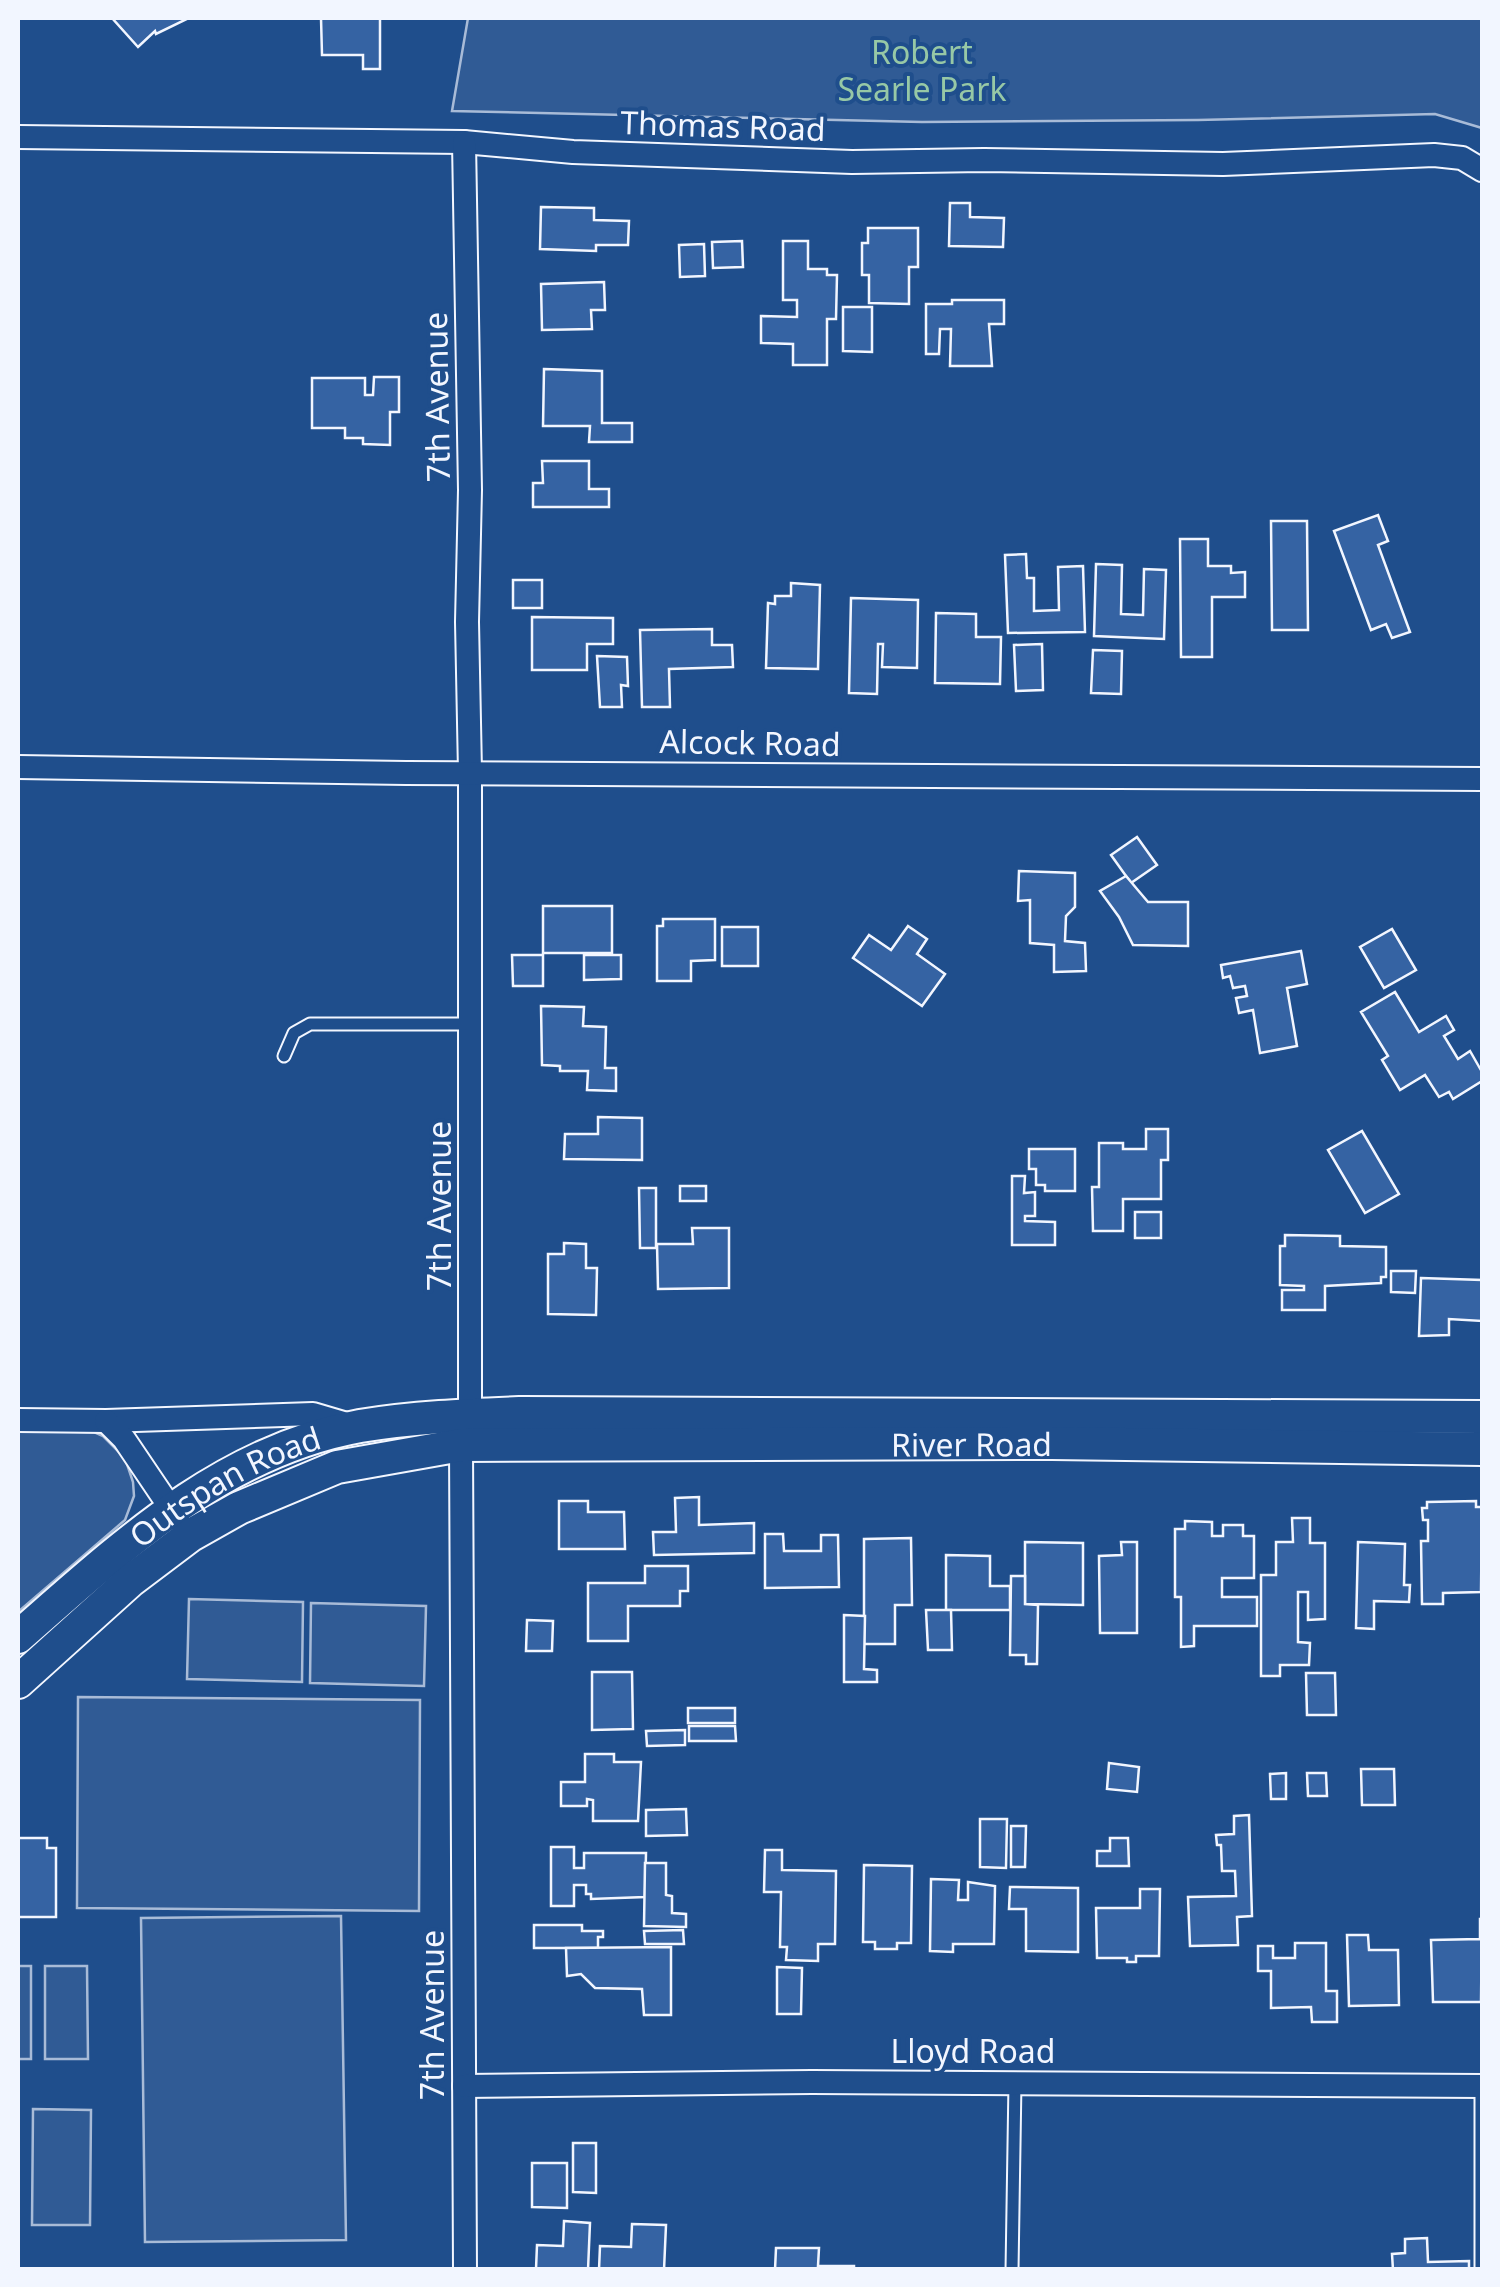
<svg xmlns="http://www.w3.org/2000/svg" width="1500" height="2287" font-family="'Noto Sans',sans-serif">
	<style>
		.built { fill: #305b95; stroke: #a8bbd7; stroke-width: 2.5 }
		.building { fill: #3563a3; stroke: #f2f6ff; stroke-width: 2.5 }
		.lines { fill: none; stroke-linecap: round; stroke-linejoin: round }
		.lane-casing { stroke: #f2f6ff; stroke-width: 15 }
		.street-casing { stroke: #f2f6ff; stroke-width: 26 }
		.secondary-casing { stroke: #f2f6ff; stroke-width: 36 }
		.lane { stroke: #1f4e8c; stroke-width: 11 }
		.street { stroke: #1f4e8c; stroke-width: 22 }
		.secondary { stroke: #1f4e8c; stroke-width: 32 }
		.labels { text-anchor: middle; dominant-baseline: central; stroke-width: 8; stroke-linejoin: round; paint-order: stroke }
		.park-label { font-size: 32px; fill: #97c8a6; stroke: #1f4e8c }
		.street-label { font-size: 32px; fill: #f2f6ff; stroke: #1f4e8c }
	</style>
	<rect width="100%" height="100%" fill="#1f4e8c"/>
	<g class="built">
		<path d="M468,18H1482V128L1435,114L1198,120L922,122L452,111Z"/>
		<path d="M18,1431L94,1432L103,1436L125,1458L133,1482L134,1496L125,1520L18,1612Z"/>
		<path d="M189,1599L303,1602L302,1682L187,1679Z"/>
		<path d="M311,1603L426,1606L424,1686L310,1683Z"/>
		<path d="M78,1697L420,1700L419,1911L77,1908Z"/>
		<path d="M341,1916L346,2240L145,2242L141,1918Z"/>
		<rect x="18" y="1966" width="13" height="93"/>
		<path d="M45,1966H87L88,2059H45Z"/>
		<path d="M33,2109L91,2110L90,2225H32Z"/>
	</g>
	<g class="building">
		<path d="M112,18H186L187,19L156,34L155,31L138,47Z"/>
		<path d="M321,18H380V69H363V55H322Z"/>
		<path d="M950,203H970V217L1004,218L1003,247L949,246Z"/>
		<path d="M541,207L594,208V220L629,221L628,245H596V251L540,249Z"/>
		<path d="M868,228H918V267H909V304L869,303V275H862V243H868Z"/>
		<path d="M742,241L743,267L713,268L712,242Z"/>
		<path d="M783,241H808V269H827V275H837L836,319H827V365H793V344L761,343V316L797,317V300H783Z"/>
		<path d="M704,244L705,276L680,277L679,245Z"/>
		<path d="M604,282L605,310H591L592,329L542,330L541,284Z"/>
		<path d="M952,300H1004V324H989L992,366H950L951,329H940L939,354H926V304H952Z"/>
		<path d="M843,307H872V352L843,351Z"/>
		<path d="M544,369L602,371V423H632V442H589L590,426H543Z"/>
		<path d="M374,377H399V412H390V445L363,444V438H345V428H312V378H365V395H373Z"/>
		<path d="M542,461H589V489H609V507H533V483H543Z"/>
		<path d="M1378,515L1388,541L1378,545L1410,632L1392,638L1386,624L1371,630L1334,531Z"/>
		<path d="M1271,521H1307L1308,630H1272Z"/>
		<path d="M1180,539H1208V566H1231V573L1245,572V597H1212V657H1181Z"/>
		<path d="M1026,554L1027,578H1034V611L1059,610L1058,567L1083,566L1085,632L1008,633L1005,555Z"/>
		<path d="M1096,564L1122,565L1121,614L1143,615L1144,569L1166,570L1164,639L1094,636Z"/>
		<rect x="513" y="580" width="29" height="28"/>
		<path d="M791,583L820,585L818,669L766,668L768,603L775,604V596H791Z"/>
		<path d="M851,598L918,600L917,668L882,667L883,644H878L877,694L849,693Z"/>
		<path d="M936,613L976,614V637H1001L1000,684L935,683Z"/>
		<path d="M532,617L613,618V644H587V670H532Z"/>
		<path d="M712,629V645H732L733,667L669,669L670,707H642L640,630Z"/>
		<path d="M1042,644L1043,690L1016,691L1014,645Z"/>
		<path d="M1093,650L1122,651L1121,694L1091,693Z"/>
		<path d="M597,656L627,657L628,686L621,685L622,707H600Z"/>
		<path d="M1137,837L1157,865L1131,883L1111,855Z"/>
		<path d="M1019,871L1075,873V907L1066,916L1065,941L1085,943L1086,971L1054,972V945L1030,943V900L1018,901Z"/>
		<path d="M1126,876L1148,902H1188V946L1133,945L1119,917L1100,891Z"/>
		<rect x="543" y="906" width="69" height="47"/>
		<path d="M663,919H715V960L691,961V981H657V926H663Z"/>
		<path d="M908,926L927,939L917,954L945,974L922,1006L853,958L869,935L891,950Z"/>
		<rect x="722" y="927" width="36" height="39"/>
		<path d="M1392,929L1416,970L1384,988L1360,947Z"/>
		<path d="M1301,951L1307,984L1287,988L1297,1046L1260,1053L1253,1010L1239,1013L1236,998L1247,996L1245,986L1233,988L1230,976L1223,978L1221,965Z"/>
		<path d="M512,955H543V986H513Z"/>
		<path d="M584,955H621V979L584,980Z"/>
		<path d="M1395,992L1419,1032L1446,1016L1454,1030L1444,1036L1458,1059L1470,1051L1482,1072V1081L1453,1099L1449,1092L1439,1097L1425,1075L1400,1090L1382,1060L1388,1056L1361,1012Z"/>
		<path d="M541,1006L584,1007L583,1026L606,1027L605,1068H616V1091L587,1090L588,1071H560V1066L542,1065Z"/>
		<path d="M598,1117L642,1118V1160L564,1159L565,1134H598Z"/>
		<path d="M1146,1129H1168V1160H1161V1199H1123V1231H1093L1092,1187H1099V1143H1123V1149H1146Z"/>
		<path d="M1362,1131L1399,1194L1365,1213L1328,1150Z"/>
		<path d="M1029,1149H1075V1191H1045V1185H1036V1169H1029Z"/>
		<path d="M1012,1176H1025L1024,1193L1035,1192V1216H1025V1221L1055,1222V1245H1012Z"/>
		<rect x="680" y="1186" width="26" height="15"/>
		<path d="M639,1188H656V1248H640Z"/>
		<rect x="1135" y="1212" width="26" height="26"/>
		<path d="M692,1228H729V1288L658,1289L657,1244H693Z"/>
		<path d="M1285,1235L1340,1236V1246L1386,1247V1277H1381V1283L1325,1286V1310H1282V1290H1304V1286L1280,1285V1246H1285Z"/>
		<path d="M564,1243L586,1244V1268H597L596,1315L548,1314V1254H564Z"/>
		<path d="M1391,1271H1416L1415,1293L1391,1292Z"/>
		<path d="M1421,1278L1482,1280V1321L1449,1319V1335L1419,1336Z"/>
		<path d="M699,1497V1525L754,1523V1553L654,1555L653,1532H676L675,1498Z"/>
		<path d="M559,1501H588V1512H624L625,1549H559Z"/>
		<path d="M1476,1501V1507H1482L1481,1592L1443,1593V1604H1422L1421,1541H1428V1520H1423L1422,1508H1427V1502Z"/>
		<path d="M1292,1518H1310V1543H1325V1619L1308,1620V1592H1298V1642L1310,1643L1309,1665H1280V1676H1261V1575H1276V1542H1293Z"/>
		<path d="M1185,1521L1212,1522V1536H1223V1525H1243V1536H1254V1578H1222V1597H1257V1626H1194V1646L1181,1647V1597H1175V1529H1185Z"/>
		<path d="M765,1534H783L784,1551H821V1535H838L839,1587L765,1588Z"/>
		<path d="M911,1538L912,1605H895V1644H864V1539Z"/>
		<path d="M1025,1542L1083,1543V1605L1025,1604Z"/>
		<path d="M1121,1542H1137V1633H1100L1099,1556L1122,1555Z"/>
		<path d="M1358,1542L1405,1544L1404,1585H1410L1409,1602L1374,1601V1629L1356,1628Z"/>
		<path d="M946,1555L990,1556V1586H1010V1610H946Z"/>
		<path d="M645,1566H688V1591H680V1606H628V1641H588V1583H645Z"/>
		<path d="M1011,1576H1025V1604L1038,1605L1037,1664H1026V1655H1010Z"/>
		<path d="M926,1610H951L952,1650H928Z"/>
		<path d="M844,1615L865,1616L864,1669L877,1670V1682H844Z"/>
		<path d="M527,1620L553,1621L552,1651H526Z"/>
		<path d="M592,1672H632L633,1729L592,1730Z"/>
		<path d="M1306,1673H1335L1336,1715H1307Z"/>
		<rect x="688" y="1708" width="47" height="15"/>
		<path d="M689,1726H735L736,1741H689Z"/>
		<path d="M685,1730V1745L647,1746L646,1731Z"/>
		<path d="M585,1754H614V1762H641L638,1821H593V1800L587,1799V1806H561V1782H585Z"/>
		<path d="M1109,1763L1139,1767L1137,1792L1107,1789Z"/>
		<path d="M1361,1769H1394L1395,1805H1362Z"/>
		<path d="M1286,1773V1799H1271L1270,1774Z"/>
		<path d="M1307,1773H1326L1327,1796H1308Z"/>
		<path d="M686,1809L687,1835L646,1836V1810Z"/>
		<path d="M1249,1815L1252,1916L1237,1917L1238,1945L1190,1946L1188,1897L1236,1896L1235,1871H1222L1221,1845H1217L1216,1835L1234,1834V1816Z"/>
		<path d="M980,1819H1007L1006,1868L980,1867Z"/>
		<path d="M1011,1826H1026L1025,1867H1011Z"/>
		<path d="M18,1838H47V1848H56V1917H18Z"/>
		<path d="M1110,1838H1128L1129,1866H1097V1851H1110Z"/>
		<path d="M551,1847H574V1868H584V1853H646L645,1897L591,1899V1894H586V1885H574V1906H551Z"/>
		<path d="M765,1850H782V1870L836,1871L835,1944H818V1961L786,1960L787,1947H780L781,1892H764Z"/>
		<path d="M645,1863H666V1895L672,1896V1913L686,1914V1927L644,1926Z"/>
		<path d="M864,1865L912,1866L911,1943H897V1949H875V1942H863Z"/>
		<path d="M931,1879L959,1880L958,1900H968V1882L995,1886L994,1944H953V1952L930,1951Z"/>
		<path d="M1010,1887L1078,1888V1952L1026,1951V1909H1009Z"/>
		<path d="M1140,1889H1160L1159,1956H1136V1962H1127V1958H1097L1096,1908H1140Z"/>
		<path d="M1480,1919H1482L1481,2002H1433L1431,1940L1480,1939Z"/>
		<path d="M534,1925H582V1931H603V1937H598V1948H534Z"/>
		<path d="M683,1930L684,1944H645L644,1931Z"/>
		<path d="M1347,1935H1368L1369,1950H1398L1399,2005L1349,2006Z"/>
		<path d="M1295,1943H1326V1991H1337V2022H1312L1311,2007L1271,2008V1971H1258V1946H1273V1958H1295Z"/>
		<path d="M671,1947V2015H644L642,1989L595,1988L581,1974L567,1976L566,1948Z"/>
		<path d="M777,1967L802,1968L801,2014H777Z"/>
		<path d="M573,2143H596V2193L573,2192Z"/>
		<path d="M532,2163H567V2208L532,2207Z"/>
		<path d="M564,2221L590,2223L588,2270L536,2269L537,2245L563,2246Z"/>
		<path d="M632,2224L666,2225L664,2270H599L600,2246L631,2247Z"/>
		<path d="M1427,2238L1428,2262L1469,2261V2270H1393L1392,2254L1405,2253V2239Z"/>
		<path d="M776,2248H819L818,2266H854V2270H775Z"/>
	</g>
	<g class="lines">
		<g class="lane-casing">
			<g id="lane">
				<path d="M284,1056L294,1033L310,1024H469"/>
				<path d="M1481,2086V2270"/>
				<path d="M1012,2270L1015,2082"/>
			</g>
		</g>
		<g class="street-casing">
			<g id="street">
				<path d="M18,137L464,142L573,152L852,162L984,160L1223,164L1434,155L1462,158L1482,170"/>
				<path d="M464,142L470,490L467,622L470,772V1415L461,1445L465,2270"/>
				<path d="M18,767L406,773L1482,779"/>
				<path d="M18,1420L106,1421L313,1414L357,1427"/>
				<path d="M106,1421L124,1439L178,1519"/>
				<path d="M464,2086L812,2082L1482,2086"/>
			</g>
		</g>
		<g class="secondary-casing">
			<g id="secondary">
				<path id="s1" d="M18,1637C120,1548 222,1451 360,1426C413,1417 468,1415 521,1413L1482,1417"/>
				<path id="s2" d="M18,1682L130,1581L191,1535L239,1508L337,1467L461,1445L1052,1443L1482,1449"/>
			</g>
		</g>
		<use href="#lane" class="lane"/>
		<use href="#street" class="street"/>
		<use href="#secondary" class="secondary"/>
	</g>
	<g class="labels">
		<g class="park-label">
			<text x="922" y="51">Robert<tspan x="922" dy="37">Searle Park</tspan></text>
		</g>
		<g class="street-label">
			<text transform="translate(723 125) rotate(2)">Thomas Road</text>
			<text transform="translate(436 397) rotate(-91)">7th Avenue</text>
			<text transform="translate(750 742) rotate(1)">Alcock Road</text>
			<text transform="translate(438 1206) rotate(-90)">7th Avenue</text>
			<text stroke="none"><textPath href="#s2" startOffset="1025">River Road</textPath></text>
			<text stroke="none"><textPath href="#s1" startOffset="258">Outspan Road</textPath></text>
			<text transform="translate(431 2015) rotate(-90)">7th Avenue</text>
			<text x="973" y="2050">Lloyd Road</text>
		</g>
	</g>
	<rect width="1500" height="2287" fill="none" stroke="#f2f6ff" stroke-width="40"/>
</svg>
